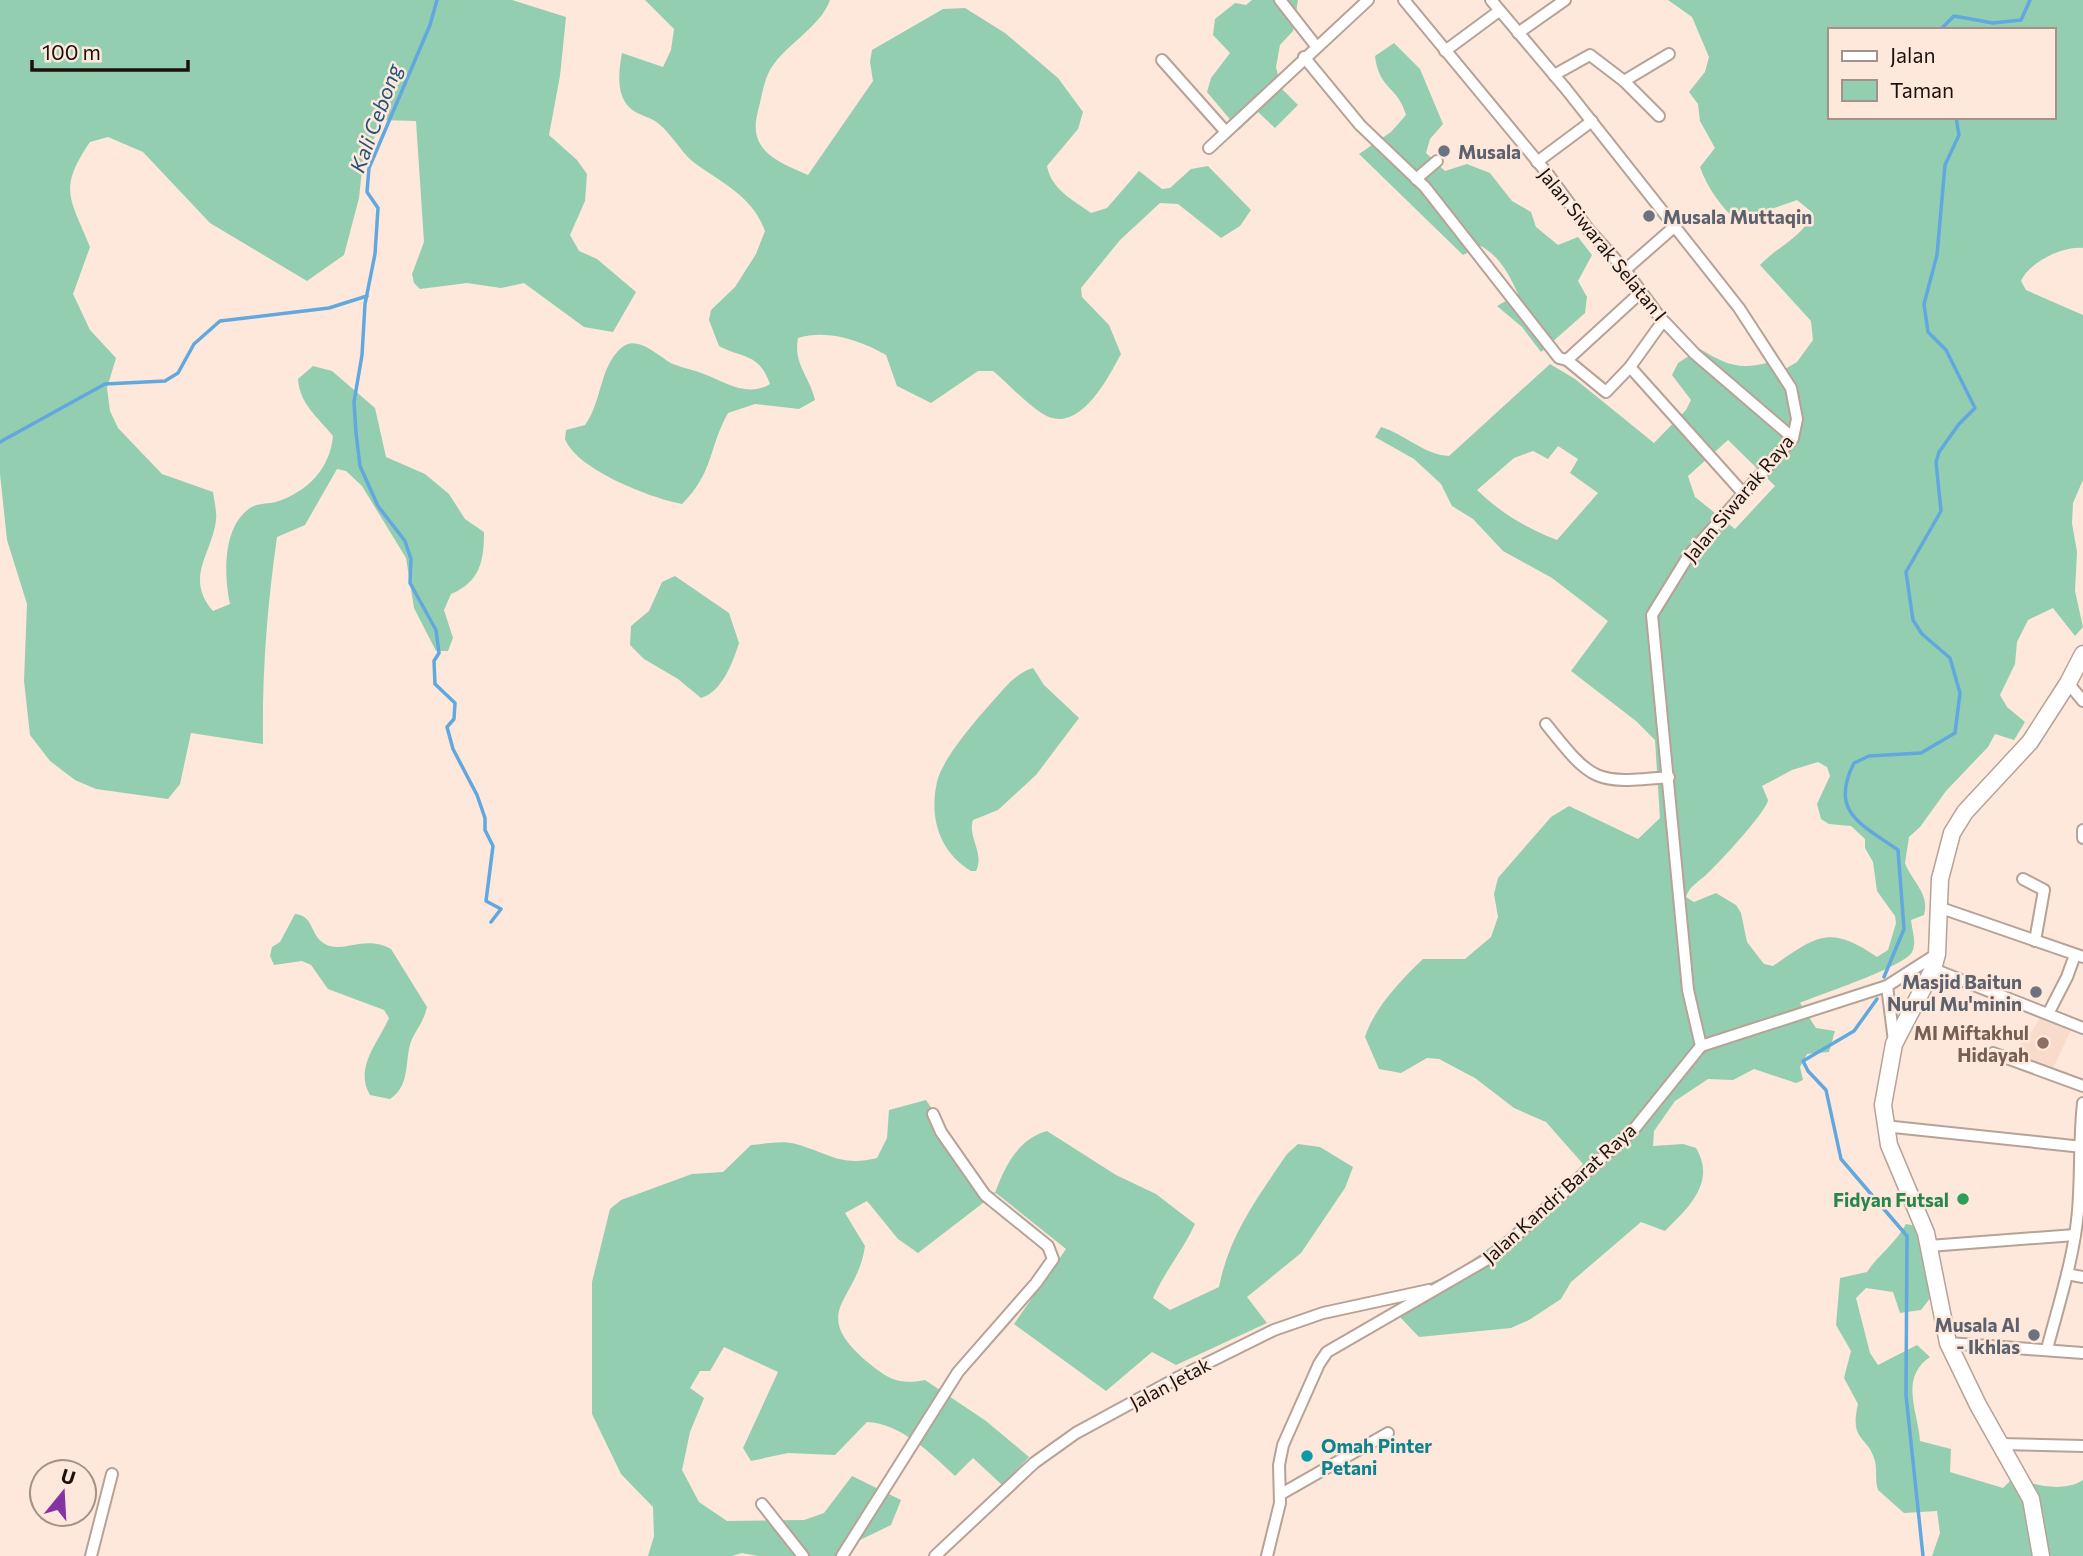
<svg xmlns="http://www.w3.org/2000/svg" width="2083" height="1556" font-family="Commissioner,sans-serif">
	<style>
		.built { fill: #f8dbca }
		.green { fill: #94ceb0; fill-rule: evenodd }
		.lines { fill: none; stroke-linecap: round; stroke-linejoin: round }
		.stream { stroke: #61a8df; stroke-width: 3.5 }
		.street-casing { stroke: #b7a297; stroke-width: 14 }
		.secondary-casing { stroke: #b7a297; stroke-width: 19 }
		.street { stroke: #fff; stroke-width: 10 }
		.secondary { stroke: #fff; stroke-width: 16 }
		.worship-dot { fill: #6b7280; stroke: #fde8db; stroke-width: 2.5 }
		.education-dot { fill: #8d6e63; stroke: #fde8db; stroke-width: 2.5 }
		.leisure-dot { fill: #2e9e5b; stroke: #fde8db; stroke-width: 2.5 }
		.culture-dot { fill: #0f9aa8; stroke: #fde8db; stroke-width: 2.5 }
		.labels { text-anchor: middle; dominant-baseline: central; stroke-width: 5; stroke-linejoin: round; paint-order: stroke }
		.worship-label { font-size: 19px; font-weight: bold; fill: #5b616d; stroke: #fde8db; text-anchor: start }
		.street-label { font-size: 19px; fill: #19120e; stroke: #fde8db }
		.education-label { font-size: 19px; font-weight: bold; fill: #785e54; stroke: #fde8db; text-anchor: end }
		.leisure-label { font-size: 19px; font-weight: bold; fill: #27864d; stroke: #fde8db; text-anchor: end }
		.culture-label { font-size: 19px; font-weight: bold; fill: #0d838f; stroke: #fde8db; text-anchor: start }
		.water-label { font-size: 21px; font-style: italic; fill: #205479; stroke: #fde8db }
	</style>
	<rect width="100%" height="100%" fill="#fde8db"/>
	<path class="built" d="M2044,1011L2074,1024L2053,1068L2017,1055L2025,1036H2029Z"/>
	<g class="green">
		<path d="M0,0H512L566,17L560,76L549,135L577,160L587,174L585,201L570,235L579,251L597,259L636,292L613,332L584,327L524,283L501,288L467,283L420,289L414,283L412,274L424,242L416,121L381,120L362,170L359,198L344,255L307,281L210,223L143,152L108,137L90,142C57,190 71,199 90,247L73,294L90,330L116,358L107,388L110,411L118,428L162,474L213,492C214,500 217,512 216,520C212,554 184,578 213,611L230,604C224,576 222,527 250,508C257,503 268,504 276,502C307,492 330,469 333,436C318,417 300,405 298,379L313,366L332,371L375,408L386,457L425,474L449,494L465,519L484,532C484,561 480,582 451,594L444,610L453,638L448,651H436L414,608L406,558L362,486L346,471L337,469L305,525L277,537C267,607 262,674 263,744L191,733L180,784L168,799L96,789L75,780L50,761L30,735L24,681L27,604L7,540L0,474Z"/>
		<path d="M645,0H830C820,29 781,46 768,74C763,85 761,100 758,111C747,151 777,161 808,175L873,81L870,62L872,50L943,9L965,8L1005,33L1058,78L1083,112L1078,129L1047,166C1051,189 1073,200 1091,213L1107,208L1139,171L1162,189L1170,188L1191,169L1208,166L1251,210L1240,226L1221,238L1178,204L1160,203L1120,240L1081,288L1082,297L1109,325L1121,354C1108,378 1079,436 1043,414C1025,403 1009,384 993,371H978L931,403L897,386L886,355C860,340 827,329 798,338C793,364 810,377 815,400L799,409L755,404L728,413C708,449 714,472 682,504C651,498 577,470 565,439L566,430L585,425C602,402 599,368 621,348C637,333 659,357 673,364C683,368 694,370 704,374C725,382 748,398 770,384C759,353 744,359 719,346L709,320L711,310L735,287L756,254L765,231C752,195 721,183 692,161C680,150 672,135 659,124C651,117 638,115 631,109C615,95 619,70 622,53L663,67L671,50L674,29Z"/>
		<path d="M1252,0H1298L1293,31L1280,45L1276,67L1281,88L1298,105L1275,128L1258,112L1239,130L1207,92L1211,78L1230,53L1213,35L1215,19L1235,3L1246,5Z"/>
		<path d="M1668,0H2083V248C2063,246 2029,262 2021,281L2026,290L2083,315V480L2073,503L2072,523L2077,552L2075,591L2083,627L2075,636L2053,608L2028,620L2017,642L2015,664L2000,695L2007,707L2025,722L2014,740L1995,734L1988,747L1946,791L1920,827L1909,837L1905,863C1912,882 1930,893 1924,915L1911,920C1912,930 1917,943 1912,952C1904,967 1821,994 1800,1003L1816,1028L1835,1031L1829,1052L1807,1054L1800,1067L1803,1080L1796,1083L1754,1069L1733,1080L1708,1079L1675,1101L1654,1131L1653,1146L1683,1144L1696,1148C1717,1183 1687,1209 1665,1231L1641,1222L1571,1282L1561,1299L1529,1320L1511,1328L1419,1337L1400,1317L1407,1302V1289C1458,1284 1548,1202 1583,1164L1546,1122L1514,1108L1475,1078L1439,1059L1427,1058L1401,1073L1379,1069L1365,1037C1375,1007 1400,981 1423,959H1465L1491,937L1498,917L1494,894L1498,878L1551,817L1569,806L1638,839L1660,818L1655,740L1636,721L1571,671L1608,621L1552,578L1503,551L1473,519L1452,506L1441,484L1414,459L1375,437L1381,427C1405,434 1424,455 1449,456L1550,364L1575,379L1654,443L1686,410L1691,400L1672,375L1678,363L1700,349C1725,364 1738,370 1767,363L1778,373L1797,362L1813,340L1811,321L1760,265C1778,246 1802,238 1813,213L1797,200L1737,221C1721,207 1707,187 1700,167L1715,148L1700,121L1698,104L1689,92L1705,72L1709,57L1692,17ZM1829,30H2053V117H1829ZM1728,440L1775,486L1735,529L1695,497L1688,476ZM1558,446L1578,459L1570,473L1598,493L1557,540C1525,527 1502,514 1477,490L1514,458L1533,451L1548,459ZM1818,762L1827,767L1830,776L1817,804L1821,819L1829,824L1851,826L1865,839V848L1873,862L1877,891L1895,916L1896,923L1888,950L1877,957C1829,924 1817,936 1773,966L1764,964L1747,942L1741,913L1736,905L1716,893L1694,902L1686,897C1689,886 1700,881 1708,873C1719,863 1767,811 1768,800L1762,786L1792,770Z"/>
		<path d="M1394,43L1420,69L1443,124L1430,139L1426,153L1445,171L1467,164L1490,173L1512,201L1531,212L1536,227L1558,245L1578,237L1592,255L1578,281L1587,297L1585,313L1541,352L1522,327L1497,306L1518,294C1509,274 1500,257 1481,246L1463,255L1359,154L1391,132L1406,115C1398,86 1379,90 1375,56Z"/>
		<path d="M675,576L729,613L739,643C733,662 722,692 701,698L678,679L644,659L630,645L631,626L649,611L662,582Z"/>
		<path d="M1033,668L1044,685L1079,718L1036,775L998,810L973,820C967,836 985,854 976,871H971C939,852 929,817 937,782C942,759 976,720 992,702C1003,690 1015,673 1033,668Z"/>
		<path d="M295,914C315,916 309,935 325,944C343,954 365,934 391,949L427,1007C424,1020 419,1026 413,1037C403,1055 413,1084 390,1099L370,1095C354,1068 378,1043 389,1018L384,1010L328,989L311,965L302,961L274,965L270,956L272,947L280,942Z"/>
		<path d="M926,1100L987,1190L995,1193C1005,1166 1018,1139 1047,1131L1116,1175L1156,1194L1195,1224C1183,1250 1165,1271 1153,1298L1170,1310L1219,1287C1229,1235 1258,1197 1287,1154L1298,1144L1320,1147L1353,1167L1345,1188L1301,1253L1247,1297L1267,1323L1176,1365L1152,1352L1106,1391L1014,1324L1066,1249L996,1193L918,1253L898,1239L867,1201L845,1213L865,1246C857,1303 806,1311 870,1364C889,1380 901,1385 925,1380L986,1421L1029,1457L1002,1485L973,1458L955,1476C932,1454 900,1423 867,1422L835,1455L788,1453L751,1461L743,1448L778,1372L724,1347L710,1371H700L690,1388L704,1398L690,1432L682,1470L699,1502L727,1521L804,1520L824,1513L852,1476L901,1500L891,1525L858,1541H848L838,1556H758L742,1553L732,1556H648L654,1536L653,1507L621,1474L592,1414V1282L610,1209L621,1200L692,1174L723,1172L751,1145C765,1144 783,1140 796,1144C828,1153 841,1167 877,1158L887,1138L889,1110Z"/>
		<path d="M1906,1224L1916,1226L1931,1297L1921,1310L1900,1313L1893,1292L1866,1288L1856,1298L1870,1353L1878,1365L1917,1345L1930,1357C1899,1378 1918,1411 1920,1441L1951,1449L1950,1472L2003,1488L2013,1478C2034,1485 2063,1493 2083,1480V1556H1932L1940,1533L1937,1511L1904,1513L1878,1490C1875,1481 1877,1470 1875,1461C1868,1435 1849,1442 1858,1404L1844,1378L1851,1351L1836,1325L1840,1278L1867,1272C1879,1254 1896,1243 1906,1224Z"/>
	</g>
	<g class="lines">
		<g class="stream">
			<path d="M437,0L430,25L369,168L367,192L378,208L375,254L365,304L362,355L354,402L356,433L360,466L378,506L405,541L411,559L410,583L436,630L439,653L434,661L435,684L455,703L454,719L447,727L453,749L477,795L485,818V830L493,846L486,901L501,909L491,922"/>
			<path d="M1940,30L1954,16L1993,23L2021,20L2030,0"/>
			<path d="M0,442L105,384L165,381L178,373L194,344L220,321L329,308L367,296"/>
			<path d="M1884,977L1904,929L1898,850C1861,824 1829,812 1854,763L1869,756L1921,753L1955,733L1960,693L1950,658L1922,634L1913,620L1906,572L1941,511L1936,462L1939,452L1959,424L1975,408L1946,350L1928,332L1924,304L1937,255L1945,165L1959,135L1956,117"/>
			<path d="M1877,999L1854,1031L1803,1061L1808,1071L1826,1090L1841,1159L1907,1236L1906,1395L1923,1556"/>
		</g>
		<g class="street-casing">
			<g id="street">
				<path d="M1280,0L1316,46"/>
				<path d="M1404,0L1547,173L1588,229L1625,270L1659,316L1695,354L1793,438"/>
				<path d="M1491,0L1566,89L1739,308L1791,388L1797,419L1793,438L1689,555L1652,615L1688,990L1701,1046"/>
				<path d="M1518,33L1565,0"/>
				<path d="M1445,51L1499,11"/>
				<path d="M1304,57L1360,125L1425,187L1559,358L1567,360L1640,293"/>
				<path d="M1162,60L1226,132"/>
				<path d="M1554,75L1590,55L1624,81L1669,54"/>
				<path d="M1624,81L1659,116"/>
				<path d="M1209,148L1368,0"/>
				<path d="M1537,162L1592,121"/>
				<path d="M1416,179L1437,161"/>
				<path d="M1625,270L1674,227"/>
				<path d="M1567,360L1606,392L1630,367L1663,321"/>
				<path d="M1630,367L1743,493"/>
				<path d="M2068,683L2083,701"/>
				<path d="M1546,724C1593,783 1595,784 1669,777"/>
				<path d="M2083,830V838"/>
				<path d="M2023,879L2044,890L2035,941"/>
				<path d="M1941,908L2083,957"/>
				<path d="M1933,969L2083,1028"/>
				<path d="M1887,986L1894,1041"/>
				<path d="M2049,1012L2067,977L2075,955"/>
				<path d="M1701,1046L1887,986L1937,954"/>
				<path d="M1993,1053L2083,1086"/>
				<path d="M1884,1126L2083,1147"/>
				<path d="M1929,1246L2075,1235"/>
				<path d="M2067,1274L2083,1277"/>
				<path d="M1948,1343L2083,1353"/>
				<path d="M2047,1349C2059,1303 2074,1258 2078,1211C2081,1175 2079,1139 2083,1103"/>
				<path d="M2000,1444L2083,1446"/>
				<path d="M1281,1494L1388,1433"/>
				<path d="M762,1504L803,1556"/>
				<path d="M91,1556L112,1474"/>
				<path d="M842,1556L958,1372L1036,1283L1053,1259L1048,1246L985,1195L941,1132L933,1114"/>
				<path d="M935,1556L1034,1463L1076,1433L1179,1377L1274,1330L1323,1313L1429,1290"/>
				<path d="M1267,1556L1280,1503L1279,1465L1283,1445L1319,1364L1327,1352L1493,1256L1635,1128L1701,1046"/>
			</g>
		</g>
		<g class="secondary-casing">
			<path id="secondary" d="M2041,1556L2031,1499L1978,1405L1948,1343L1926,1233L1889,1145L1883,1105L1894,1044L1933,969L1937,954L1940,879L1952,833L1965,812L2030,742L2068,683L2083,654"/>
		</g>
		<use href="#street" class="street"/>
		<use href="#secondary" class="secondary"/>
	</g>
	<g class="worship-dot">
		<circle cx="1444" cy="151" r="7"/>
		<circle cx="1649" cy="216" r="7"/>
		<circle cx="2036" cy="992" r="7"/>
		<circle cx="2034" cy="1335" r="7"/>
	</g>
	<circle class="education-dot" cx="2043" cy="1043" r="7"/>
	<circle class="leisure-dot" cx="1963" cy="1199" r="7"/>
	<circle class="culture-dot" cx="1307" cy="1456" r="7"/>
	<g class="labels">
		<g class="worship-label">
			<text x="1458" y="151">Musala</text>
			<text x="1663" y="216">Musala Muttaqin</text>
			<text x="2022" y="981" text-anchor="end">Masjid Baitun<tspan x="2022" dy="22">Nurul Mu'minin</tspan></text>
			<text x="2020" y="1324" text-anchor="end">Musala Al<tspan x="2020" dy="22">- Ikhlas</tspan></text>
		</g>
		<g class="street-label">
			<text transform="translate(1603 244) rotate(51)">Jalan Siwarak Selatan I</text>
			<text transform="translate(1738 498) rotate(-50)">Jalan Siwarak Raya</text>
			<text transform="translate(1559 1193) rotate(-42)">Jalan Kandri Barat Raya</text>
			<text transform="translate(1170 1383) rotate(-28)">Jalan Jetak</text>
		</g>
		<g class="education-label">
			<text x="2029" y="1032">MI Miftakhul<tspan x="2029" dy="22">Hidayah</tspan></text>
		</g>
		<g class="leisure-label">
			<text x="1949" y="1199">Fidyan Futsal</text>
		</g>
		<g class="culture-label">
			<text x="1321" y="1445">Omah Pinter<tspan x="1321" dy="22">Petani</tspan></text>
		</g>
		<g class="water-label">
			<text transform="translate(375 118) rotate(-70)">Kali Cebong</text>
		</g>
	</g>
	<rect x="1828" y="28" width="228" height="91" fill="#fde8db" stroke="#a29289" stroke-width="2"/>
	<rect x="1842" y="51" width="35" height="10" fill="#ffffff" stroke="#a29289" stroke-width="2"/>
	<text x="1890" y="63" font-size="21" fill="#19120e">Jalan</text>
	<rect x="1842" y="80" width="35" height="21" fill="#94ceb0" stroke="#a29289" stroke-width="2"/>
	<text x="1890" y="98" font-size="21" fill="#19120e">Taman</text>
	<g transform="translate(63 1493) rotate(18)"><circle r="33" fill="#fde8db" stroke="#a29289" stroke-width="2"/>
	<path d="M0-5L12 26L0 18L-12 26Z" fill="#8734a3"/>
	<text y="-10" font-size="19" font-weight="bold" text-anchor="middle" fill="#19120e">U</text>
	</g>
	<path d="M32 60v10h156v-10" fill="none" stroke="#19120e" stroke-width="3.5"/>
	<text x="42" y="60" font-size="21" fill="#19120e" stroke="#fde8db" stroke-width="5" paint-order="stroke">100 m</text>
</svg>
